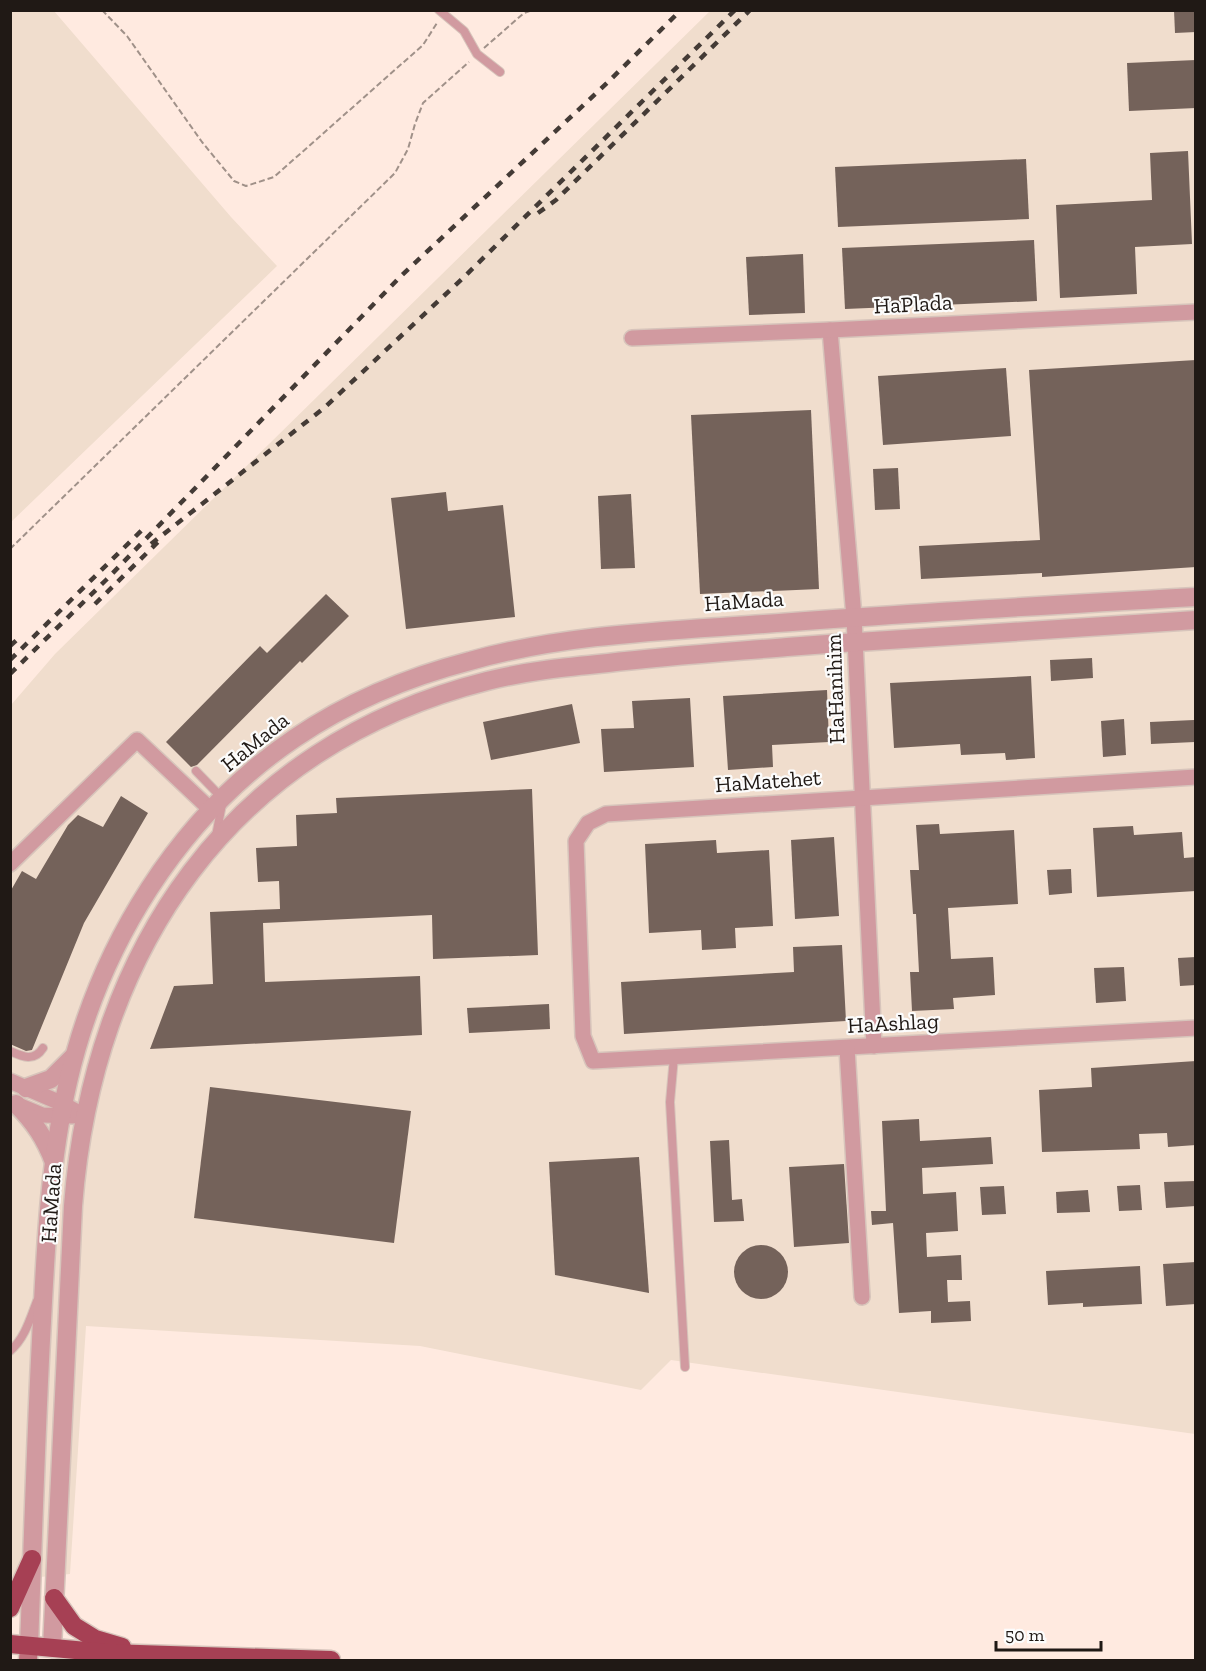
<svg xmlns="http://www.w3.org/2000/svg" width="1206" height="1671" font-family="'Zilla Slab',serif">
	<style>
		.industrial { fill: #f0ddcd }
		.building { fill: #74625a }
		.lines { fill: none; stroke-linecap: round; stroke-linejoin: round }
		.service-casing { stroke: #d7c4bb; stroke-width: 10 }
		.minor-casing { stroke: #d7c4bb; stroke-width: 18 }
		.tertiary-casing { stroke: #d7c4bb; stroke-width: 21 }
		.secondary-casing { stroke: #d7c4bb; stroke-width: 21 }
		.trunk-casing { stroke: #d7c4bb; stroke-width: 21 }
		.path { stroke: #a09189; stroke-width: 2; stroke-dasharray: 6 3; stroke-linecap: butt }
		.service { stroke: #d19aa0; stroke-width: 8 }
		.minor { stroke: #d19aa0; stroke-width: 15 }
		.tertiary { stroke: #d19aa0; stroke-width: 18 }
		.secondary { stroke: #be6f7b; stroke-width: 18 }
		.trunk { stroke: #a64054; stroke-width: 18 }
		.rail { stroke: #443b36; stroke-width: 4.5; stroke-dasharray: 8 8; stroke-linecap: butt }
		.labels { text-anchor: middle; dominant-baseline: central; stroke-width: 4.5; stroke-linejoin: round; paint-order: stroke }
		.street-label { font-size: 22px; fill: #201915; stroke: #fcfcfc }
	</style>
	<rect width="100%" height="100%" fill="#ffeae0"/>
	<g class="industrial">
		<path d="M11,10L54,11L231,217L277,266L11,522Z"/>
		<path d="M710,11H1195V1434L671,1360L641,1390L420,1346L86,1326L70,1574L11,1580V705L55,654Z"/>
	</g>
	<g class="building">
		<path d="M1174,10H1196V32L1175,33Z"/>
		<path d="M1196,60V108L1129,111L1127,63Z"/>
		<path d="M1188,151L1192,244L1135,247L1137,294L1060,298L1056,205L1152,200L1150,153Z"/>
		<path d="M1026,159L1029,219L838,227L835,167Z"/>
		<path d="M1034,240L1037,301L845,309L842,248Z"/>
		<path d="M803,254L805,313L749,315L746,257Z"/>
		<path d="M1196,360V567L1042,577V573L921,579L919,546L1040,540L1029,370Z"/>
		<path d="M1006,368L1011,436L883,445L878,376Z"/>
		<path d="M811,410L819,589L700,594L691,415Z"/>
		<path d="M898,468L900,509L875,510L873,469Z"/>
		<path d="M446,492L448,511L503,505L515,617L406,629L391,498Z"/>
		<path d="M631,494L635,568L601,569L598,496Z"/>
		<path d="M326,594L349,616L302,663L300,661L197,765L191,767L166,742L260,646L267,653Z"/>
		<path d="M1092,658L1093,678L1051,681L1050,660Z"/>
		<path d="M1031,676L1035,758L1006,760L1005,753L961,755L960,744L894,748L890,683Z"/>
		<path d="M827,690L829,742L772,745L773,767L728,770L723,696Z"/>
		<path d="M690,698L694,767L604,772L601,729L634,728L632,701Z"/>
		<path d="M572,704L580,743L491,760L483,722Z"/>
		<path d="M1124,719L1126,755L1103,757L1101,721Z"/>
		<path d="M1194,720L1195,742L1151,744L1150,722Z"/>
		<path d="M532,789L538,955L433,959L432,915L263,923L265,982L420,976L422,1035L150,1049L174,986L213,984L210,912L280,909L279,881L258,882L256,848L297,846L296,815L337,813L336,798Z"/>
		<path d="M121,796L148,813L84,923L32,1050L26,1051L10,1044V892L22,871L36,879L68,825L78,815L103,827Z"/>
		<path d="M939,824L940,834L1014,830L1018,904L948,908L951,959L993,957L995,995L953,998L954,1009L912,1011L910,972H919L916,914H913L910,870H919L916,825Z"/>
		<path d="M1133,826L1134,835L1182,832L1184,858L1196,857V891L1097,897L1093,828Z"/>
		<path d="M834,837L839,916L795,919L791,840Z"/>
		<path d="M716,840L717,853L769,850L773,926L735,928L736,948L702,950L701,930L649,933L645,844Z"/>
		<path d="M1071,869L1072,893L1049,895L1047,870Z"/>
		<path d="M842,945L846,1021L624,1034L621,982L794,972L793,947Z"/>
		<path d="M1196,957V985L1180,986L1178,958Z"/>
		<path d="M1124,967L1126,1001L1096,1003L1094,968Z"/>
		<path d="M549,1004L550,1029L469,1033L467,1008Z"/>
		<path d="M1196,1061V1145L1168,1147L1167,1133L1139,1134L1140,1149L1042,1152L1039,1090L1092,1087L1091,1068Z"/>
		<path d="M210,1087L411,1111L394,1243L194,1218Z"/>
		<path d="M919,1119L920,1141L991,1137L993,1164L922,1168L923,1194L956,1192L958,1231L926,1233L927,1257L961,1255L962,1280H947L948,1302L970,1301L971,1321L931,1323V1311L899,1313L893,1223L872,1225L871,1211H886L882,1121Z"/>
		<path d="M729,1140L732,1200L742,1199L744,1221L714,1222L710,1141Z"/>
		<path d="M639,1157L649,1293L555,1275L549,1162Z"/>
		<path d="M844,1164L849,1243L794,1247L789,1167Z"/>
		<path d="M1196,1181V1206L1166,1208L1164,1182Z"/>
		<path d="M1140,1185L1142,1210L1119,1211L1117,1186Z"/>
		<path d="M1004,1186L1006,1214L982,1215L980,1187Z"/>
		<path d="M1088,1190L1090,1212L1057,1213L1056,1192Z"/>
		<circle cx="761" cy="1272" r="27"/>
		<path d="M1196,1262V1304L1166,1306L1163,1264Z"/>
		<path d="M1140,1266L1142,1304L1083,1307V1303L1048,1305L1046,1271Z"/>
	</g>
	<g class="lines">
		<g class="service-casing">
			<g id="service">
				<path d="M439,10L464,31L477,54L500,72"/>
				<path d="M196,771L223,799L216,836"/>
				<path d="M10,1051C23,1057 34,1062 43,1048"/>
				<path d="M674,1057L670,1102L685,1367"/>
				<path d="M10,1351C25,1338 30,1319 37,1301"/>
			</g>
		</g>
		<g class="minor-casing">
			<g id="minor">
				<path d="M830,330L854,617L874,1046"/>
				<path d="M632,338L830,330L1196,312"/>
				<path d="M1196,777L606,814L588,823L576,841L583,1036L593,1061L1196,1028"/>
				<path d="M10,864L137,740L211,810"/>
				<path d="M847,1048L862,1297"/>
				<path d="M10,1081L63,1104L85,1116"/>
				<path d="M18,1105L42,1115L73,1116"/>
			</g>
		</g>
		<g class="tertiary-casing">
			<g id="tertiary">
				<path d="M26,1088L51,1079L73,1057"/>
				<path d="M16,1104C34,1122 45,1138 54,1162"/>
				<path d="M29,1647C33,1538 36,1429 42,1321C46,1241 50,1161 68,1082C99,946 178,817 295,738C348,702 408,677 470,661C565,634 666,631 764,624C908,613 1052,605 1196,597"/>
				<path d="M52,1648L73,1206C93,950 230,746 487,681C526,671 567,667 608,663C667,656 727,652 787,647C923,637 1059,629 1196,620"/>
			</g>
		</g>
		<g class="secondary-casing">
			<path id="secondary" d="M28,1660L29,1647"/>
		</g>
		<g class="trunk-casing">
			<g id="trunk">
				<path d="M54,1598L74,1626L95,1639L122,1647"/>
				<path d="M10,1608L32,1559"/>
				<path d="M10,1644L108,1653L331,1660"/>
			</g>
		</g>
		<g class="path">
			<path d="M102,10L127,36L202,142L234,181L246,186L274,177L423,45L437,23"/>
			<path d="M484,48L524,13L533,10"/>
			<path d="M10,549L395,173L408,149L415,124L423,103L469,62"/>
		</g>
		<use href="#service" class="service"/>
		<use href="#minor" class="minor"/>
		<use href="#tertiary" class="tertiary"/>
		<use href="#secondary" class="secondary"/>
		<use href="#trunk" class="trunk"/>
		<g class="rail">
			<path d="M538,213L556,200L750,10"/>
			<path d="M151,544L324,408L463,278L735,10"/>
			<path d="M95,604L159,541"/>
			<path d="M10,646L19,638"/>
			<path d="M10,660L142,530"/>
			<path d="M10,674L106,580L401,276L607,83L681,10"/>
		</g>
	</g>
	<g class="labels">
		<g class="street-label">
			<text transform="translate(913 304) rotate(-3)">HaPlada</text>
			<text transform="translate(744 601) rotate(-4)">HaMada</text>
			<text transform="translate(835 689) rotate(-92)">HaHanihim</text>
			<text transform="translate(255 742) rotate(-39)">HaMada</text>
			<text transform="translate(768 781) rotate(-4)">HaMatehet</text>
			<text transform="translate(893 1023) rotate(-3)">HaAshlag</text>
			<text transform="translate(51 1203) rotate(-86)">HaMada</text>
		</g>
	</g>
	<rect width="1206" height="1671" fill="none" stroke="#201915" stroke-width="24"/>
	<path d="M996 1641v9h105v-9" fill="none" stroke="#201915" stroke-width="3"/>
	<text x="1005" y="1641" font-size="18" fill="#201915" stroke="#fcfcfc" stroke-width="4.5" paint-order="stroke">50 m</text>
</svg>
